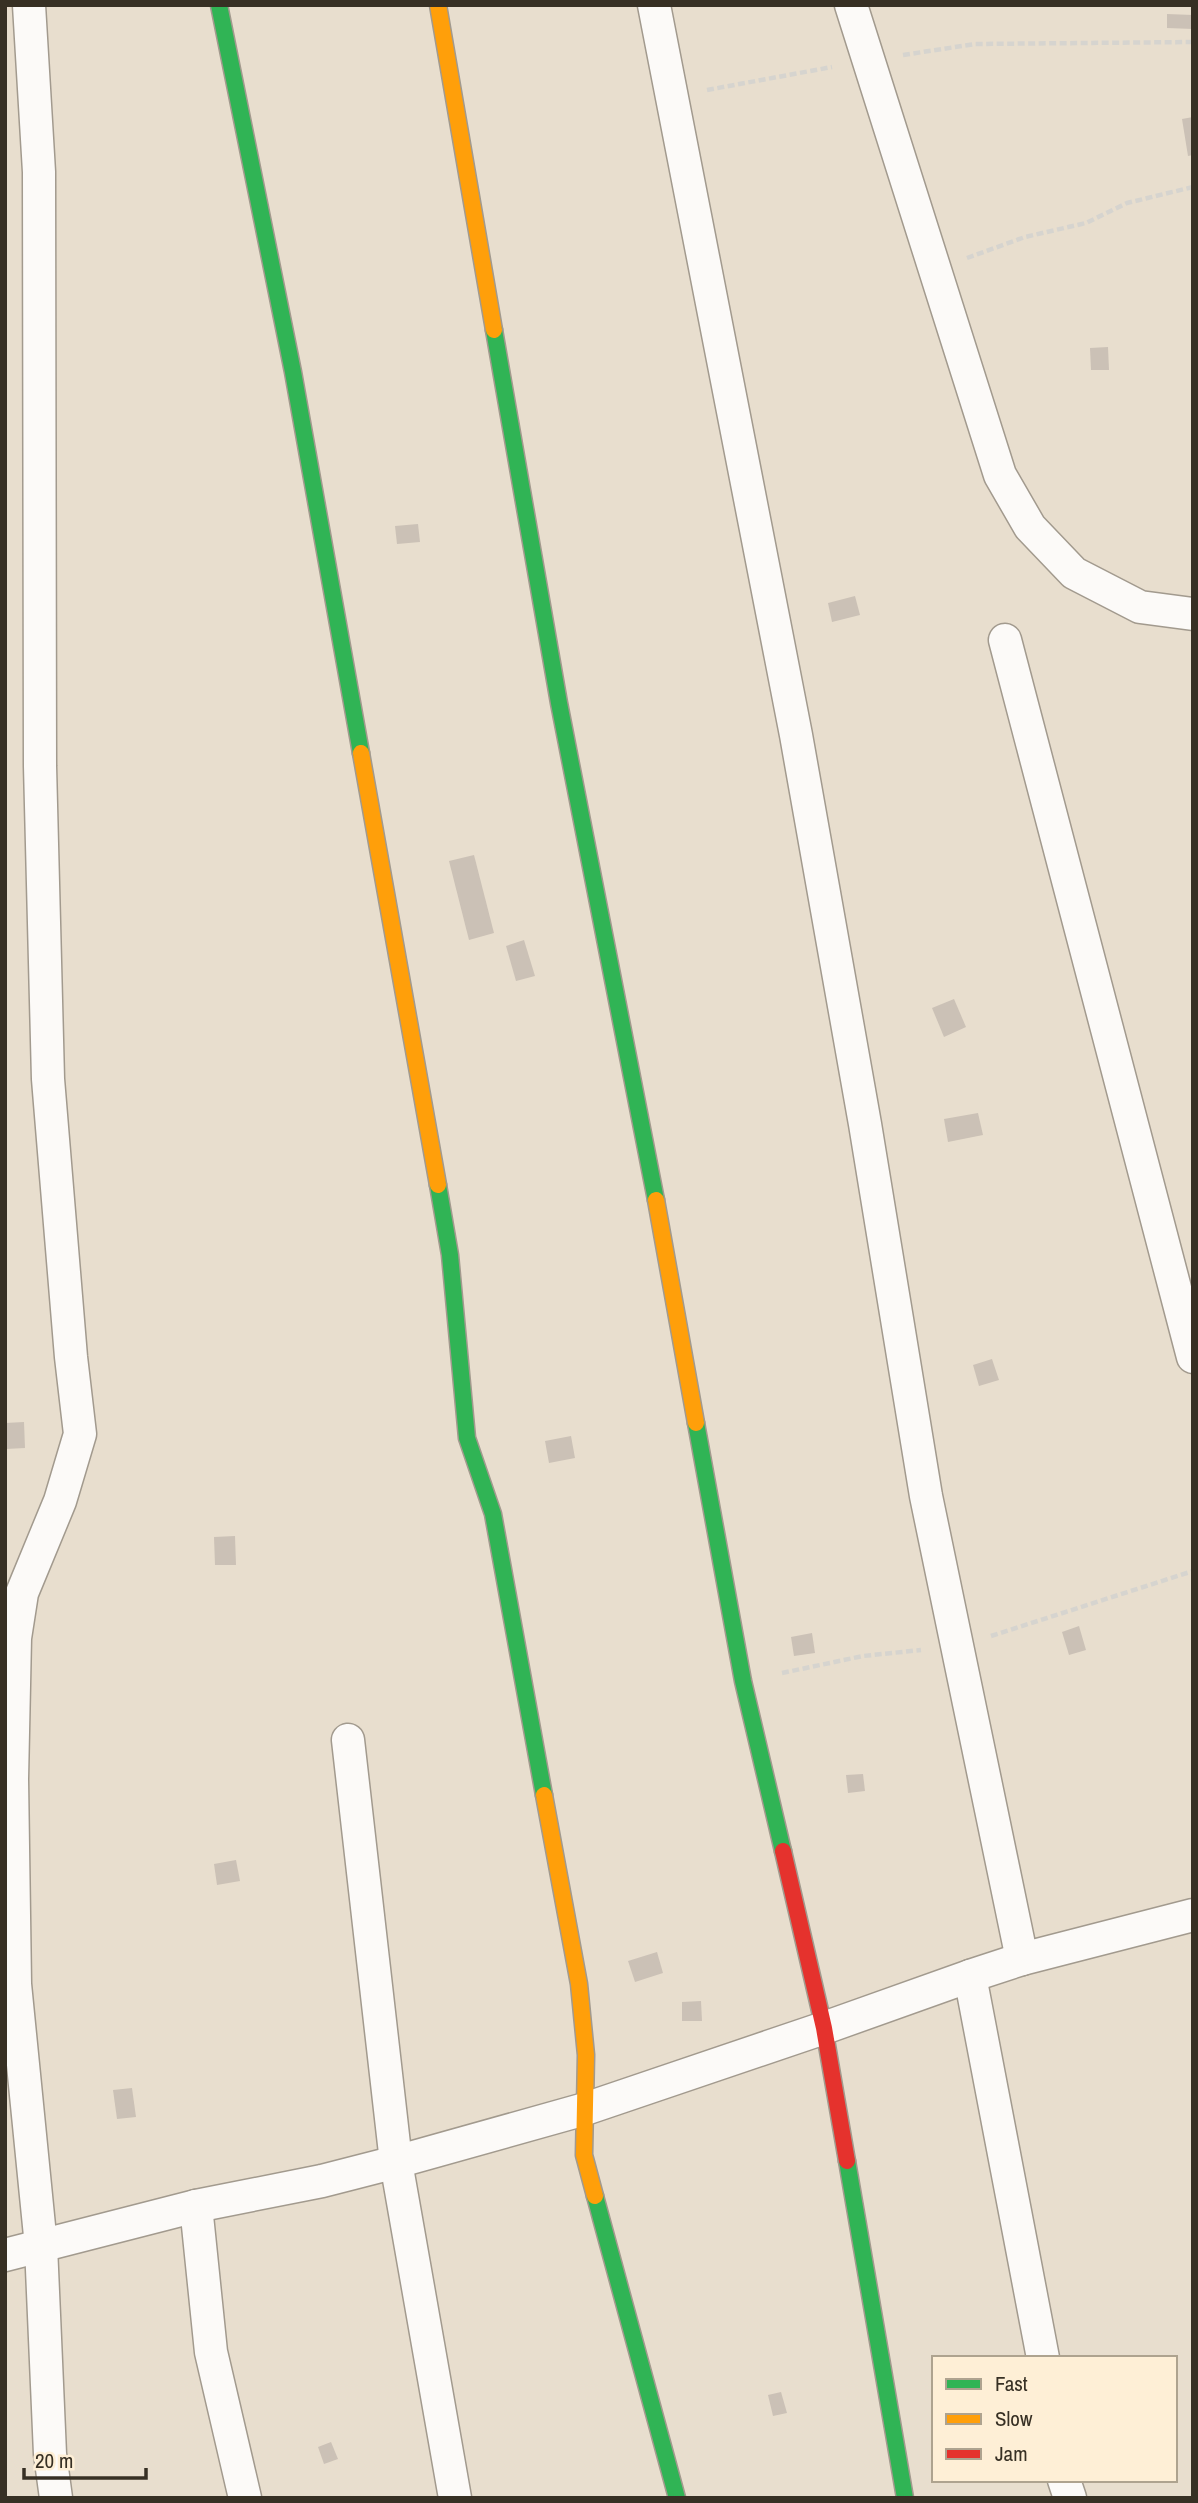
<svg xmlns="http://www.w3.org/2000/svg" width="1198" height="2503" font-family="'Archivo Narrow',sans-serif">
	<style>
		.building { fill: #cbc1b6 }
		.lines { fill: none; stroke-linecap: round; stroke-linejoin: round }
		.street-casing { stroke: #a29a8e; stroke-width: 35 }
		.fast-casing { stroke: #a29a8e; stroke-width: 19 }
		.slow-casing { stroke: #a29a8e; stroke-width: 19 }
		.jam-casing { stroke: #a29a8e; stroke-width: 19 }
		.path { stroke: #d6d4cf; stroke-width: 4.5; stroke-dasharray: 7 3.5; stroke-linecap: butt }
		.street { stroke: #fcfaf8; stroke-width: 32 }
		.fast { stroke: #30b455; stroke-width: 16 }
		.slow { stroke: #ff9f0a; stroke-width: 16 }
		.jam { stroke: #e5322d; stroke-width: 16 }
	</style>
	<rect width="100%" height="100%" fill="#e8dece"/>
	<g class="building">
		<path d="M1167,14L1193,15V29L1167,28Z"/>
		<path d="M1193,117V155L1188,156L1182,119Z"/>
		<path d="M1108,347L1109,370H1091L1090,348Z"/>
		<path d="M418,524L420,542L397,544L395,526Z"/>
		<path d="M855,596L860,615L832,622L828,603Z"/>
		<path d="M474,855L494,933L469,940L449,861Z"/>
		<path d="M524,940L535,976L516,981L506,946Z"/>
		<path d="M954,999L966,1027L944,1037L932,1008Z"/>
		<path d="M978,1113L983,1135L948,1142L944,1119Z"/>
		<path d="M992,1359L999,1380L979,1386L973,1365Z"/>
		<path d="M24,1422L25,1448L6,1449L5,1423Z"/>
		<path d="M571,1436L575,1458L549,1463L545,1441Z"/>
		<path d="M235,1536L236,1565H215L214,1537Z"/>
		<path d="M1079,1626L1086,1650L1069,1655L1062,1632Z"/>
		<path d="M812,1633L815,1653L794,1656L791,1637Z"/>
		<path d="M863,1774L865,1791L848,1793L846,1775Z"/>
		<path d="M236,1860L240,1881L217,1885L214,1864Z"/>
		<path d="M657,1952L663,1973L635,1982L628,1961Z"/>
		<path d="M701,2001L702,2021H682V2002Z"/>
		<path d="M132,2088L136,2117L117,2119L113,2090Z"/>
		<path d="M781,2392L787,2413L773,2416L768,2395Z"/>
		<path d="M331,2442L338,2459L324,2464L318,2447Z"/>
	</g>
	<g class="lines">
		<g class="street-casing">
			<g id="street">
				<path d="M29,5L39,172L40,766L48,1079L71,1357L80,1434L60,1501L22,1593L15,1638L12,1779L15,1984L41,2246L50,2454L56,2498"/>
				<path d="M654,5L796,735L865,1124L926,1496L1022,1959"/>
				<path d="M851,5L1000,475L1030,527L1074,573L1140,607L1193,614"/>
				<path d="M1005,640L1193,1357"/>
				<path d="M348,1740L396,2162L455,2498"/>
				<path d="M970,1976L1043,2358"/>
				<path d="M196,2206L211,2352L245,2498"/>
				<path d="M5,2255L196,2206L322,2181L396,2162L585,2109L824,2028L970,1976L1022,1959L1193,1915"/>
				<path d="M1064,2480L1070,2498"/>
			</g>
		</g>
		<g class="fast-casing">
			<g id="fast">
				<path d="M219,5L293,372L361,753"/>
				<path d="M494,330L559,703L656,1200"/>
				<path d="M438,1185L450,1255L467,1438L493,1514L544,1795"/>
				<path d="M696,1423L743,1681L783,1851"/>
				<path d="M847,2161L905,2498"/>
				<path d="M595,2196L677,2498"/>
			</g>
		</g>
		<g class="slow-casing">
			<g id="slow">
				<path d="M438,5L494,330"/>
				<path d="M361,753L438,1185"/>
				<path d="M656,1200L696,1423"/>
				<path d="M544,1795L579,1984L586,2055L584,2155L595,2196"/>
			</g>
		</g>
		<g class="jam-casing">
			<path id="jam" d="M783,1851L824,2028L847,2161"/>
		</g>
		<g class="path">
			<path d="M903,55L975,44L1193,42"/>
			<path d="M707,90L832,67"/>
			<path d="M967,258L1025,237L1086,223L1127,203L1193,187"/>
			<path d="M991,1636L1193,1571"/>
			<path d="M782,1673L863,1656L921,1650"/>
		</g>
		<use href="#street" class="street"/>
		<use href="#fast" class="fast"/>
		<use href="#slow" class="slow"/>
		<use href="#jam" class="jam"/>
	</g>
	<rect width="1198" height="2503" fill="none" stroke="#373024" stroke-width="14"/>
	<rect x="932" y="2356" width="245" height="126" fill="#feefd6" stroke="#aea38f" stroke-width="2"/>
	<rect x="946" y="2379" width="35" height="10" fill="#30b455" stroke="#aea38f" stroke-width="2"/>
	<text x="995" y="2391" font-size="21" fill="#373024">Fast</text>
	<rect x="946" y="2414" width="35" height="10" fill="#ff9f0a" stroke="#aea38f" stroke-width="2"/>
	<text x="995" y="2426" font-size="21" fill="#373024">Slow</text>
	<rect x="946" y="2449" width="35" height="10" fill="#e5322d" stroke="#aea38f" stroke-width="2"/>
	<text x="995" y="2461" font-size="21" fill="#373024">Jam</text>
	<path d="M24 2468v10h122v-10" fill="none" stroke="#373024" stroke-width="3.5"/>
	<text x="35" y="2468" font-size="21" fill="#373024" stroke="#feefd6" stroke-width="5" paint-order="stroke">20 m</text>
</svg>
